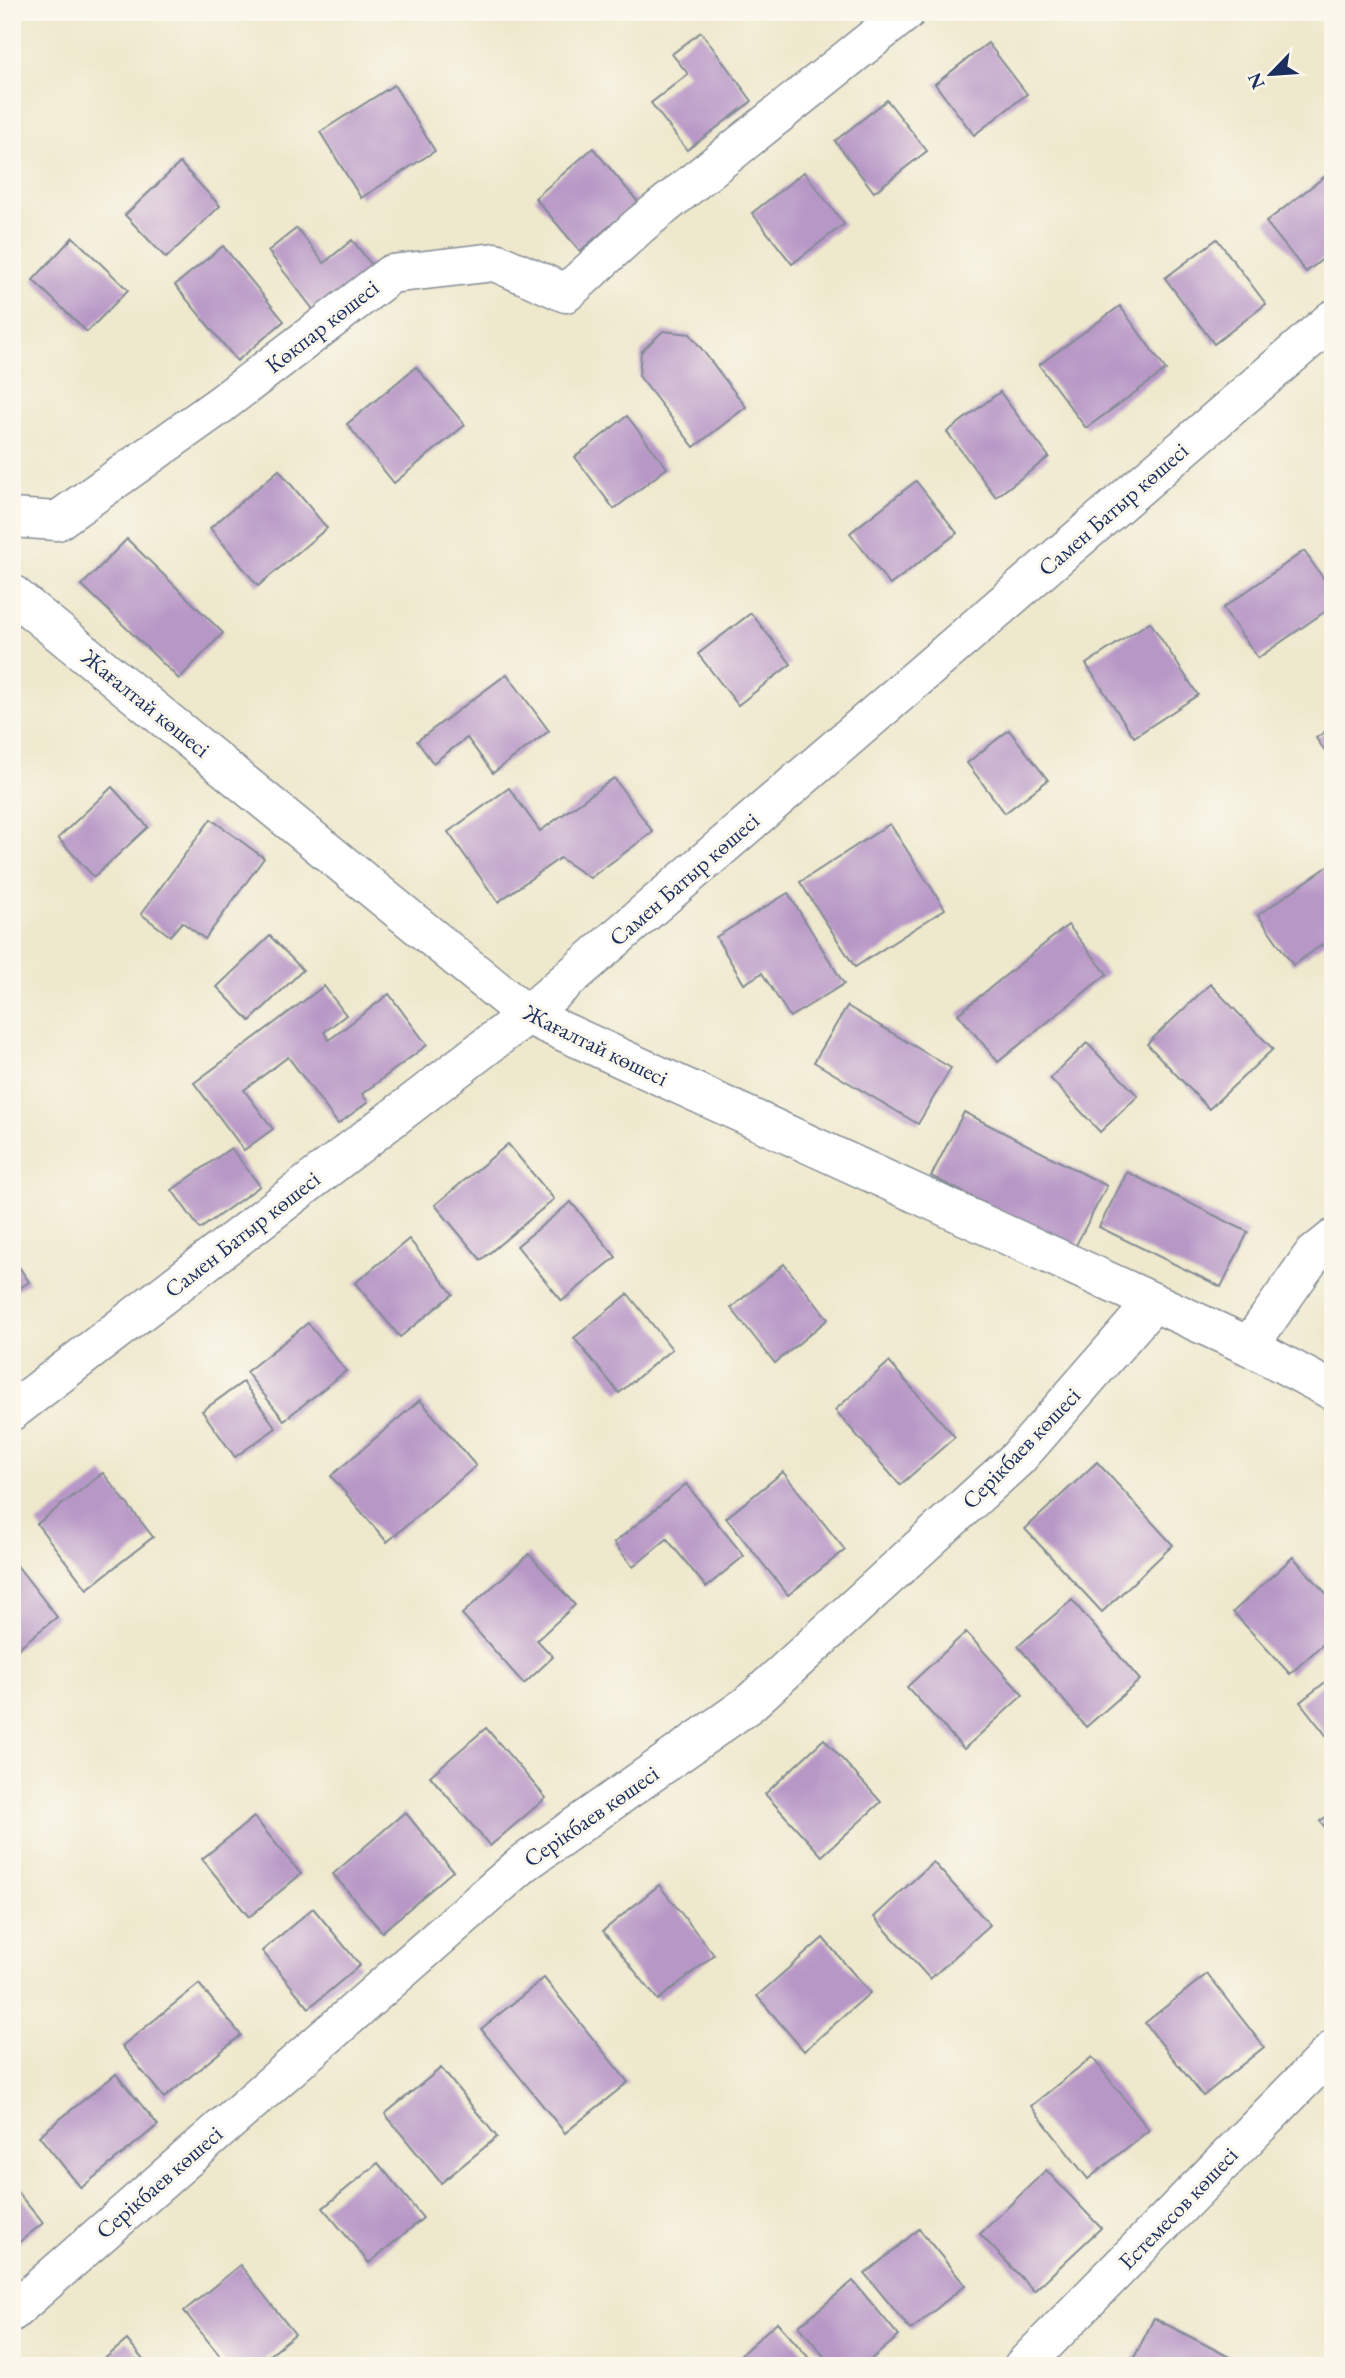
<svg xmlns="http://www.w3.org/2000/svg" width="1345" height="2378" font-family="'EB Garamond',serif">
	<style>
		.building { fill: #b797c6 }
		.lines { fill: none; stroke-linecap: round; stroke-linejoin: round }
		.minor-casing { stroke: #848c95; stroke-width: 41 }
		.minor { stroke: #fff; stroke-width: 38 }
		.labels { text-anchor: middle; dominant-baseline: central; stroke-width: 6; stroke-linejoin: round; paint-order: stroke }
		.street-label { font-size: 23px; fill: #1b2f5e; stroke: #fbf7ec }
	</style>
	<rect width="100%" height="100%" fill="#fbf7ec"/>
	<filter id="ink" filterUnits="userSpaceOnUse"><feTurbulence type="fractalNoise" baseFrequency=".0143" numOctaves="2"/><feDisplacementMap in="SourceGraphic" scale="14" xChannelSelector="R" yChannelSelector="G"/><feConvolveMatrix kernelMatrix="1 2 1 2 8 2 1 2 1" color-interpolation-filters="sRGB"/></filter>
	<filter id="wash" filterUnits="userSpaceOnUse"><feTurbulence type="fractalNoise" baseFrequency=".00686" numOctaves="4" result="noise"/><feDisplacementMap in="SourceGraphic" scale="28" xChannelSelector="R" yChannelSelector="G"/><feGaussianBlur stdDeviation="1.57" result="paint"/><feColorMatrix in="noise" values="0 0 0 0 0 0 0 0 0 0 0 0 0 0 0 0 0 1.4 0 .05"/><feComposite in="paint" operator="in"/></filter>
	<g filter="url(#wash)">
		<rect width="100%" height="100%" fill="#eee8cc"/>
		<g id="blocks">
			<g class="building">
				<path d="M701,32L752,101L687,150L651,103L688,74L672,54Z"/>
				<path d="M988,43L1027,94L974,135L935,84Z"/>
				<path d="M394,85L435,151L361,198L320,132Z"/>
				<path d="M887,100L927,151L874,192L835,141Z"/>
				<path d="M593,148L638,202L580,251L535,198Z"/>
				<path d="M180,163L220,206L166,258L125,215Z"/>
				<path d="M1333,170V251L1306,272L1266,222Z"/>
				<path d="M804,172L844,224L792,264L752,213Z"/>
				<path d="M297,228L324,263L352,240L374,268L316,313L268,251Z"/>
				<path d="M73,237L128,290L87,332L33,280Z"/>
				<path d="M1217,239L1266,304L1214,344L1165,278Z"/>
				<path d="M223,246L284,321L237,361L175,285Z"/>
				<path d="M1120,306L1166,370L1086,428L1039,365Z"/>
				<path d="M663,331L690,334L746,407L694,447L639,376L641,352Z"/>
				<path d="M416,367L465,425L394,483L347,424Z"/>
				<path d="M1000,392L1049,457L996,497L947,432Z"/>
				<path d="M627,416L667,468L614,509L575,457Z"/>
				<path d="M279,470L327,528L258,586L210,528Z"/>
				<path d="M916,481L957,533L890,585L850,533Z"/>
				<path d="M127,539L223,633L179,679L82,585Z"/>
				<path d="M1304,551L1333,592V606L1258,658L1223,608Z"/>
				<path d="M751,613L791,664L738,705L698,654Z"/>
				<path d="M1150,622L1198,695L1134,737L1086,664Z"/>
				<path d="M507,674L549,731L493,773L467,738L433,763L417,741Z"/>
				<path d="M1333,726V762L1316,738Z"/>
				<path d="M1009,730L1048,780L1005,813L967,763Z"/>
				<path d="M614,778L653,832L590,878L560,858L498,902L448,832L509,788L540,831Z"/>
				<path d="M112,787L148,827L94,877L58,838Z"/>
				<path d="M211,819L264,858L205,939L182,922L170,936L141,914Z"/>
				<path d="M890,824L945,909L855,967L800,882Z"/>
				<path d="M1333,863V937L1293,965L1258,915Z"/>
				<path d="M788,893L844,984L790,1017L762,973L744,984L716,937Z"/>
				<path d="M1068,925L1107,974L998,1062L958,1014Z"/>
				<path d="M270,936L303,970L250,1021L217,987Z"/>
				<path d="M1210,984L1273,1049L1209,1109L1147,1044Z"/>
				<path d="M324,986L346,1015L324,1032L329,1040L389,994L427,1045L362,1094L368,1102L338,1124L288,1057L244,1090L273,1129L244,1150L194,1083Z"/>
				<path d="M847,1006L951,1068L918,1124L814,1062Z"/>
				<path d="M1087,1043L1138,1096L1100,1132L1050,1078Z"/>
				<path d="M964,1112L1107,1186L1074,1249L931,1176Z"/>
				<path d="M508,1144L554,1199L481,1260L435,1205Z"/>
				<path d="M231,1148L260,1186L200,1229L172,1190Z"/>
				<path d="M1127,1172L1248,1232L1221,1287L1099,1227Z"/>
				<path d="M571,1202L616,1257L562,1301L517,1246Z"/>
				<path d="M409,1239L453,1294L400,1337L355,1283Z"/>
				<path d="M12,1256L29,1282L12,1293Z"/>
				<path d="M784,1264L828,1319L775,1363L731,1308Z"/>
				<path d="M628,1294L672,1349L619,1393L574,1338Z"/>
				<path d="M308,1323L346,1371L284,1420L246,1372Z"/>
				<path d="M889,1362L955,1437L900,1485L835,1410Z"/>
				<path d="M243,1382L276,1428L235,1457L202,1411Z"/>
				<path d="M420,1400L476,1466L387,1542L331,1476Z"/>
				<path d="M1097,1462L1173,1545L1102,1612L1025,1529Z"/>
				<path d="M783,1472L845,1550L788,1595L726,1518Z"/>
				<path d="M103,1473L153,1537L87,1589L37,1524Z"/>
				<path d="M686,1484L744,1556L706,1587L667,1539L633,1567L614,1543Z"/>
				<path d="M529,1554L575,1605L537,1640L553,1657L524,1684L462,1614Z"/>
				<path d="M1293,1557L1333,1601V1635L1290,1674L1233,1612Z"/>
				<path d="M12,1559L57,1617L12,1653Z"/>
				<path d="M1072,1600L1140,1680L1086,1727L1018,1646Z"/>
				<path d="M966,1632L1023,1695L964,1749L907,1687Z"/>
				<path d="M1333,1676V1744L1300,1702Z"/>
				<path d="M486,1728L546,1798L490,1846L430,1776Z"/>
				<path d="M824,1739L881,1802L822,1856L765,1794Z"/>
				<path d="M405,1812L453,1871L382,1932L333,1874Z"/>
				<path d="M1333,1812V1838L1320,1821Z"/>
				<path d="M254,1817L301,1874L249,1917L202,1859Z"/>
				<path d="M933,1862L990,1925L930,1979L874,1917Z"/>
				<path d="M659,1885L714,1955L658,2000L603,1931Z"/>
				<path d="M313,1908L360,1965L309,2008L262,1951Z"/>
				<path d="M823,1938L870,1993L804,2051L757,1996Z"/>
				<path d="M1207,1974L1264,2047L1203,2096L1145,2023Z"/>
				<path d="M544,1978L628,2082L565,2133L481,2029Z"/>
				<path d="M199,1984L241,2035L164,2098L122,2046Z"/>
				<path d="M1092,2057L1149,2130L1088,2179L1031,2106Z"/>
				<path d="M441,2068L497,2137L441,2183L385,2114Z"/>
				<path d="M116,2074L158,2125L81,2188L39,2136Z"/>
				<path d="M378,2163L423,2218L369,2263L323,2208Z"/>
				<path d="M1046,2170L1101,2228L1034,2291L980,2234Z"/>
				<path d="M12,2186L43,2223L12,2248Z"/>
				<path d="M919,2229L965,2285L911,2330L865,2274Z"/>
				<path d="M240,2265L295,2334L256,2366H228L184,2311Z"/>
				<path d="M853,2281L899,2336L863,2366H832L799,2326Z"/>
				<path d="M1154,2318L1239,2362L1237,2366H1130Z"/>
				<path d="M777,2322L816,2366H743L736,2359Z"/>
				<path d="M127,2340L148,2366H96Z"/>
			</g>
		</g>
	</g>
	<g filter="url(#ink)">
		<use href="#blocks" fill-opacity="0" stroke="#848c95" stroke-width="2"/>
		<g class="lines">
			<g class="minor-casing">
				<g id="minor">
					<path d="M12,518L57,521L220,405L391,274L495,262L566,293L640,225L906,12"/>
					<path d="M12,594L527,1015L1249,1346L1333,1391"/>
					<path d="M1249,1346L1312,1256L1333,1239"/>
					<path d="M12,1411L527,1015L1333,319"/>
					<path d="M12,2312L524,1863L749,1704L1018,1458L1153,1303"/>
					<path d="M1023,2366L1333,2050"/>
				</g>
			</g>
			<use href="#minor" class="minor"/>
		</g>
	</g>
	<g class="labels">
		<g class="street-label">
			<text transform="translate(322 326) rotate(-38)">Көкпар көшесі</text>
			<text transform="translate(1113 509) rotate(-41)">Самен Батыр көшесі</text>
			<text transform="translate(146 703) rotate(39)">Жағалтай көшесі</text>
			<text transform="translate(684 879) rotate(-41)">Самен Батыр көшесі</text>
			<text transform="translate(596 1045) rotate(26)">Жағалтай көшесі</text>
			<text transform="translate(242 1234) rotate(-38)">Самен Батыр көшесі</text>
			<text transform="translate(1021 1448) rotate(-46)">Серікбаев көшесі</text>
			<text transform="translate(591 1816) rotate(-35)">Серікбаев көшесі</text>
			<text transform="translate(159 2182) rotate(-41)">Серікбаев көшесі</text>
			<text transform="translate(1178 2208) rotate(-46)">Естемесов көшесі</text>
		</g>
	</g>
	<rect width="1345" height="2378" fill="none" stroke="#fbf7ec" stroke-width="42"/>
	<g transform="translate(1271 74) rotate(245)" stroke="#fbf7ec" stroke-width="5" paint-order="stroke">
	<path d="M0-5L12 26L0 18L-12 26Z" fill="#1b2f5e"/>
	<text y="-10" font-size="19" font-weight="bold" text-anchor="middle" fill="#1b2f5e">N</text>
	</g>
</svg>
